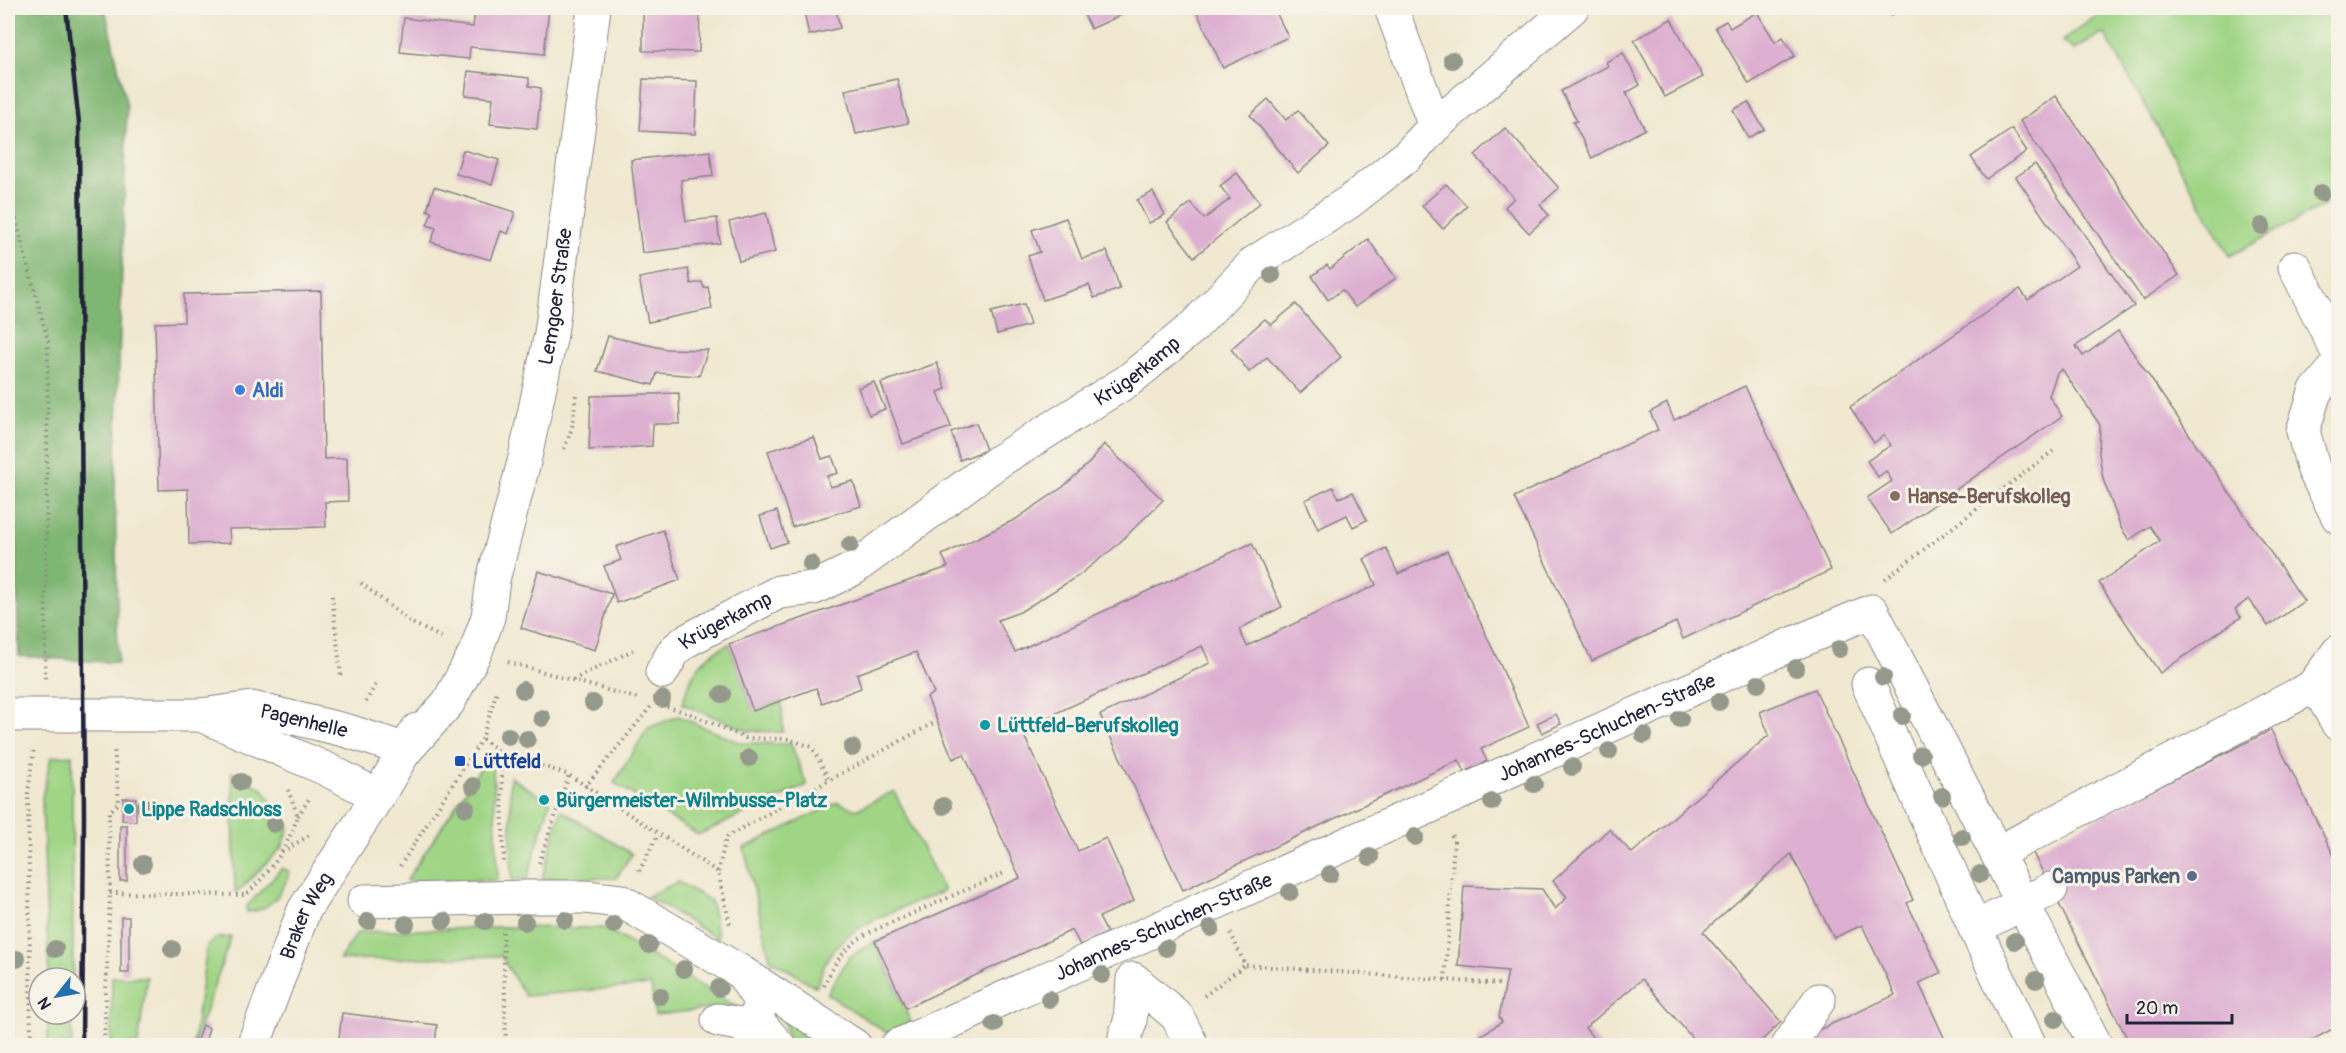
<svg xmlns="http://www.w3.org/2000/svg" width="2346" height="1053" font-family="Pangolin,sans-serif">
	<style>
		.green { fill: #a0d586; stroke: #617c60; stroke-width: 1.5 }
		.forest { fill: #80b673; stroke: #516c57; stroke-width: 1.5 }
		.building { fill: #ddb0d1 }
		.lines { fill: none; stroke-linecap: round; stroke-linejoin: round }
		.minor-casing { stroke: #898586; stroke-width: 35 }
		.major-casing { stroke: #898586; stroke-width: 35 }
		.path { stroke: #898586; stroke-width: 4; stroke-dasharray: 1.5 4.5; stroke-linecap: butt }
		.minor { stroke: #fff; stroke-width: 33 }
		.major { stroke: #fff; stroke-width: 33 }
		.rail { stroke: #22223b; stroke-width: 4.5 }
		.tree { fill: #94998b }
		.shop-dot { fill: #3f7fe0; stroke: #f7f3e8; stroke-width: 2 }
		.education-dot { fill: #8d6e63; stroke: #f7f3e8; stroke-width: 2 }
		.culture-dot { fill: #0f9aa8; stroke: #f7f3e8; stroke-width: 2 }
		.transit-dot { fill: #1a4fb4; stroke: #f7f3e8; stroke-width: 2 }
		.service-dot { fill: #5c6f8a; stroke: #f7f3e8; stroke-width: 2 }
		.labels { text-anchor: middle; dominant-baseline: central; stroke-width: 6; stroke-linejoin: round; paint-order: stroke }
		.street-label { font-size: 20px; fill: #22223b; stroke: #f7f3e8 }
		.shop-label { font-size: 20px; font-weight: bold; fill: #366cbe; stroke: #f7f3e8; text-anchor: start }
		.education-label { font-size: 20px; font-weight: bold; fill: #785e54; stroke: #f7f3e8; text-anchor: start }
		.culture-label { font-size: 20px; font-weight: bold; fill: #0d838f; stroke: #f7f3e8; text-anchor: start }
		.transit-label { font-size: 20px; font-weight: bold; fill: #164399; stroke: #f7f3e8; text-anchor: start }
		.service-label { font-size: 20px; font-weight: bold; fill: #4e5e75; stroke: #f7f3e8; text-anchor: end }
	</style>
	<rect width="100%" height="100%" fill="#f7f3e8"/>
	<filter id="ink" filterUnits="userSpaceOnUse"><feTurbulence type="fractalNoise" baseFrequency=".0167" numOctaves="2"/><feDisplacementMap in="SourceGraphic" scale="12" xChannelSelector="R" yChannelSelector="G"/><feConvolveMatrix kernelMatrix="1 2 1 2 8 2 1 2 1" color-interpolation-filters="sRGB"/></filter>
	<filter id="wash" filterUnits="userSpaceOnUse"><feTurbulence type="fractalNoise" baseFrequency=".008" numOctaves="4" result="noise"/><feDisplacementMap in="SourceGraphic" scale="24" xChannelSelector="R" yChannelSelector="G"/><feGaussianBlur stdDeviation="1.35" result="paint"/><feColorMatrix in="noise" values="0 0 0 0 0 0 0 0 0 0 0 0 0 0 0 0 0 1.4 0 .05"/><feComposite in="paint" operator="in"/></filter>
	<g filter="url(#wash)">
		<rect width="100%" height="100%" fill="#f0e8d0"/>
		<g class="green">
			<path d="M2107,8H2338V198L2230,256L2104,33L2074,50L2062,41Z"/>
			<path d="M729,644L753,710L782,700L783,732L749,731L682,704C693,672 697,659 729,644Z"/>
			<path d="M678,716L741,743L791,744L807,785L698,835L614,783L648,728Z"/>
			<path d="M72,755L73,978H49L42,797L51,757Z"/>
			<path d="M485,761L493,767L498,880L406,881Z"/>
			<path d="M232,772L263,789L289,828L282,847L239,891L235,892Z"/>
			<path d="M510,777L550,802L527,879L512,880Z"/>
			<path d="M894,791L944,891C908,907 855,920 831,953C824,962 821,976 816,987L770,959L744,848L838,802L856,810Z"/>
			<path d="M561,810L632,854L616,878L542,879Z"/>
			<path d="M282,868L290,872C282,893 271,911 247,912L246,907Z"/>
			<path d="M678,882L711,901L718,939L647,896Z"/>
			<path d="M503,927L605,928L735,1006L655,1015L651,985L525,996L501,956L339,960L358,932Z"/>
			<path d="M231,937L194,1045H193L207,946L217,938Z"/>
			<path d="M875,941L911,1022L887,1033L827,994L849,957Z"/>
			<path d="M112,977H147L138,1045H111Z"/>
			<rect x="48" y="1014" width="24" height="31"/>
			<path d="M783,1016L829,1045H798L787,1039Z"/>
		</g>
		<path class="forest" d="M8,8H105L127,107L115,490L118,663L19,656L10,324L8,321Z"/>
		<g id="blocks">
			<g class="building">
				<path d="M475,8H549L544,54L470,47L469,59L400,52L404,18L473,27Z"/>
				<path d="M643,8H700L699,52L643,51Z"/>
				<path d="M803,8H844L836,10L840,28L809,35Z"/>
				<path d="M1081,8H1136L1091,29Z"/>
				<path d="M1195,8H1274L1288,37L1223,68Z"/>
				<path d="M1886,8H1902L1891,15Z"/>
				<path d="M1757,12L1775,42L1783,37L1795,56L1749,84L1715,27L1726,21L1730,28Z"/>
				<path d="M1671,19L1703,77L1665,97L1634,40Z"/>
				<path d="M1623,53L1640,85L1626,93L1645,129L1592,158L1573,122L1577,121L1561,91L1608,66L1606,62Z"/>
				<path d="M468,71L529,78V86L541,88L537,129L490,124L493,98L465,95Z"/>
				<path d="M643,79L697,81L695,134L640,131Z"/>
				<path d="M897,79L908,123L856,134L845,90Z"/>
				<path d="M2056,96L2179,275L2143,300L2020,121Z"/>
				<path d="M1268,99L1286,120L1298,110L1329,146L1298,173L1250,115Z"/>
				<path d="M1748,102L1764,129L1748,138L1733,110Z"/>
				<path d="M1505,128L1559,188L1540,205L1549,215L1529,233L1505,207L1514,198L1475,155Z"/>
				<path d="M2012,129L2027,151L1986,179L1971,157Z"/>
				<path d="M463,150L499,160L492,184L456,174Z"/>
				<path d="M710,151L713,176L681,180L683,201L686,221L717,218L720,243L642,253L631,160Z"/>
				<path d="M2035,164L2134,306L2076,346L2083,356L2118,331L2304,601L2268,626L2249,599L2235,609L2241,617L2160,673L2099,583L2160,541L2150,526L2129,540L2121,528L2103,479L2099,453L2100,425L2062,369L2057,373L2049,396L2062,416L1892,534L1867,498L1892,481L1886,471L1878,477L1867,461L1891,445L1884,435L1874,443L1850,407L2020,289L2028,300L2077,266L2016,177Z"/>
				<path d="M1237,173L1260,203L1194,257L1167,222L1191,203L1204,219L1230,199L1220,186Z"/>
				<path d="M1446,184L1467,206L1443,229L1422,206Z"/>
				<path d="M434,187L515,212L508,234L501,231L491,260L431,242L436,228L427,225L432,212L427,210Z"/>
				<path d="M1153,192L1165,215L1149,223L1137,200Z"/>
				<path d="M766,213L775,252L739,261L729,222Z"/>
				<path d="M1066,218L1082,259L1107,251L1120,289L1094,298L1089,285L1043,300L1028,256L1040,252L1032,230Z"/>
				<path d="M1368,239L1396,278L1355,307L1342,290L1328,300L1312,276L1327,265L1330,269Z"/>
				<path d="M688,269L691,284L702,282L704,288L708,287L712,309L648,322L639,278Z"/>
				<path d="M321,291L324,459L347,458L348,501L325,502L326,527L229,529L230,543L189,544L188,489L159,490L155,323L184,322V294Z"/>
				<path d="M1024,304L1030,325L997,334L991,312Z"/>
				<path d="M1296,304L1341,357L1300,393L1267,357L1249,372L1231,349L1265,319L1271,325Z"/>
				<path d="M608,336L666,349L708,350L699,376L657,373L653,385L597,371Z"/>
				<path d="M937,363L946,389L938,392L951,427L903,444L881,383Z"/>
				<path d="M874,382L885,409L869,415L858,388Z"/>
				<path d="M1745,386L1831,570L1683,639L1676,622L1592,661L1514,497L1658,430L1650,412L1667,403L1674,420Z"/>
				<path d="M679,393L680,424H653L652,446L589,450L591,396Z"/>
				<path d="M976,423L986,450L960,460L951,432Z"/>
				<path d="M814,437L822,459L832,456L838,473L827,476L830,487L853,481L861,506L792,527L768,451Z"/>
				<path d="M1104,444L1163,500L1115,547L1078,576L1020,612L998,620L1015,652L1252,543L1282,607L1239,629L1247,646L1376,585L1364,559L1386,548L1398,574L1447,551L1529,727L1481,749L1487,761L1465,772L1459,760L1183,890L1100,715L1210,663L1202,646L1021,729L1078,851L1106,838L1134,901L1099,917L1107,933L1080,945L1072,930L906,1008L875,941L1020,878L964,754L953,759L927,697L934,693L916,652L857,674L861,688L822,703L816,688L753,711L729,644L948,567L942,555L1016,519L1063,487L1090,462Z"/>
				<path d="M1333,487L1339,498L1353,492L1367,520L1353,527L1347,515L1318,529L1305,500Z"/>
				<path d="M777,511L787,542L770,548L760,516Z"/>
				<path d="M663,530L680,580L617,603L604,566L621,560L616,547Z"/>
				<path d="M538,571L612,594L595,650L521,628Z"/>
				<path d="M1815,689L1913,900L1907,903L1941,973L1919,983L1948,1046H1815L1810,1034L1895,995L1862,925L1834,938L1791,854L1703,932L1781,1022L1756,1046H1699L1642,979L1585,1028L1600,1046H1478L1475,1039L1502,1022L1499,1017L1508,971L1458,966L1464,886L1542,889L1555,909L1567,897L1553,881L1609,829L1632,853L1769,735L1760,712Z"/>
				<path d="M1556,714L1561,724L1542,733L1537,723Z"/>
				<path d="M2271,730L2338,864V1026L2301,1046H2131L2032,851Z"/>
				<path d="M123,798H136V821L122,820Z"/>
				<rect x="120" y="825" width="7" height="56"/>
				<rect x="121" y="917" width="8" height="56"/>
				<path d="M342,1013L437,1025L435,1046H338Z"/>
				<path d="M202,1025L209,1028L204,1046H195Z"/>
			</g>
		</g>
	</g>
	<g filter="url(#ink)">
		<use href="#blocks" fill-opacity="0" stroke="#898586" stroke-width="1.5"/>
		<g class="lines">
			<g class="minor-casing">
				<g id="minor">
					<path d="M1391,8L1435,126"/>
					<path d="M2295,267L2338,353"/>
					<path d="M2338,365L2315,392L2303,431L2314,470L2338,517"/>
					<path id="s1" d="M662,672L674,651L686,641L779,592L814,588L853,569L999,461L1129,380L1193,327L1254,263L1349,202L1407,156L1435,126L1572,8"/>
					<path d="M1868,684L1975,928L2030,1046"/>
					<path d="M2312,687L2324,699L2338,724"/>
					<path d="M1997,853L2312,687L2338,652"/>
					<path d="M364,901L527,897H585L621,901L741,972L855,1046"/>
					<path d="M1975,928L2051,889"/>
					<path d="M741,972L760,1001L757,1021L779,1046"/>
					<path d="M718,1020L739,1024L773,1045"/>
					<path d="M1125,1036L1130,1022L1133,979L1177,1016L1192,1046"/>
					<path id="s2" d="M253,1046L304,910L378,796"/>
					<path id="s3" d="M897,1046L1785,647L1872,611L2096,1046"/>
					<path d="M1788,1046L1819,1000"/>
				</g>
			</g>
			<g class="major-casing">
				<g id="major">
					<path id="s4" d="M8,715H201L252,708L348,731L406,750"/>
					<path d="M201,715L326,769L378,796L417,730"/>
					<path id="s5" d="M406,750L448,703L476,651L488,617L493,580L524,462L551,334L594,8"/>
				</g>
			</g>
			<g class="path">
				<path d="M8,190L48,341L45,682"/>
				<path d="M564,449L572,428L576,395"/>
				<path d="M1885,579L2053,451"/>
				<path d="M361,583L412,623L445,639"/>
				<path d="M332,596L341,677"/>
				<path d="M508,662L639,699"/>
				<path d="M573,680L633,650"/>
				<path d="M366,702L376,684"/>
				<path d="M667,707L689,713L745,738L788,739L812,747L828,778"/>
				<path d="M482,739L501,752L569,775L718,872L730,925"/>
				<path d="M501,752L504,865"/>
				<path d="M585,787L653,704"/>
				<path d="M298,816L309,799"/>
				<path d="M287,849L311,834"/>
				<path d="M539,863L569,775"/>
				<path d="M400,866L482,739L497,690"/>
				<path d="M639,871L658,835"/>
				<path d="M718,872L726,837L937,721"/>
				<path d="M110,893L246,895C274,866 284,854 298,816L288,790"/>
				<path d="M503,932L506,1046"/>
				<path d="M1231,933L1245,965L1500,984"/>
				<path d="M1445,980L1454,840L1451,834"/>
				<path d="M824,986C835,961 845,947 868,933L1004,873"/>
				<path d="M1204,996L1245,965"/>
				<path d="M104,1042L110,893L109,812L119,803L114,748"/>
				<path d="M31,1046L28,793L34,748"/>
			</g>
			<use href="#minor" class="minor"/>
			<use href="#major" class="major"/>
			<path class="rail" d="M66,8L79,123L84,817L82,1046"/>
		</g>
		<g class="tree">
			<circle cx="1452" cy="60" r="9"/>
			<circle cx="2321" cy="193" r="9"/>
			<circle cx="2262" cy="226" r="9"/>
			<circle cx="1272" cy="275" r="9"/>
			<circle cx="850" cy="545" r="9"/>
			<circle cx="811" cy="564" r="9"/>
			<circle cx="1839" cy="649" r="9"/>
			<circle cx="1796" cy="668" r="9"/>
			<circle cx="1883" cy="677" r="9"/>
			<circle cx="1758" cy="684" r="9"/>
			<circle cx="523" cy="690" r="9"/>
			<circle cx="722" cy="694" r="9"/>
			<circle cx="662" cy="699" r="9"/>
			<circle cx="1719" cy="702" r="9"/>
			<circle cx="593" cy="703" r="9"/>
			<circle cx="1902" cy="716" r="9"/>
			<circle cx="542" cy="718" r="9"/>
			<circle cx="1680" cy="719" r="9"/>
			<circle cx="1644" cy="735" r="9"/>
			<circle cx="508" cy="736" r="9"/>
			<circle cx="527" cy="739" r="9"/>
			<circle cx="852" cy="748" r="9"/>
			<circle cx="1609" cy="751" r="9"/>
			<circle cx="1921" cy="755" r="9"/>
			<circle cx="749" cy="758" r="9"/>
			<circle cx="1572" cy="767" r="9"/>
			<circle cx="241" cy="782" r="9"/>
			<circle cx="1534" cy="784" r="9"/>
			<circle cx="473" cy="786" r="9"/>
			<circle cx="1942" cy="796" r="9"/>
			<circle cx="1492" cy="802" r="9"/>
			<circle cx="943" cy="806" r="9"/>
			<circle cx="145" cy="807" r="9"/>
			<circle cx="466" cy="808" r="9"/>
			<circle cx="274" cy="824" r="9"/>
			<circle cx="1415" cy="837" r="9"/>
			<circle cx="1962" cy="837" r="9"/>
			<circle cx="1370" cy="857" r="9"/>
			<circle cx="143" cy="864" r="9"/>
			<circle cx="1330" cy="874" r="9"/>
			<circle cx="1980" cy="874" r="9"/>
			<circle cx="1290" cy="892" r="9"/>
			<circle cx="565" cy="920" r="9"/>
			<circle cx="368" cy="921" r="9"/>
			<circle cx="444" cy="921" r="9"/>
			<circle cx="485" cy="921" r="9"/>
			<circle cx="525" cy="922" r="9"/>
			<circle cx="406" cy="924" r="9"/>
			<circle cx="614" cy="925" r="9"/>
			<circle cx="1211" cy="928" r="9"/>
			<circle cx="2015" cy="941" r="9"/>
			<circle cx="649" cy="945" r="9"/>
			<circle cx="1166" cy="948" r="9"/>
			<circle cx="55" cy="949" r="9"/>
			<circle cx="172" cy="949" r="9"/>
			<circle cx="17" cy="959" r="9"/>
			<circle cx="684" cy="969" r="9"/>
			<circle cx="1102" cy="975" r="9"/>
			<circle cx="2036" cy="980" r="9"/>
			<circle cx="719" cy="988" r="9"/>
			<circle cx="660" cy="996" r="9"/>
			<circle cx="1049" cy="999" r="9"/>
			<circle cx="2055" cy="1019" r="9"/>
			<circle cx="994" cy="1024" r="9"/>
		</g>
	</g>
	<circle class="shop-dot" cx="240" cy="390" r="6"/>
	<circle class="education-dot" cx="1895" cy="496" r="6"/>
	<g class="culture-dot">
		<circle cx="985" cy="725" r="6"/>
		<circle cx="544" cy="800" r="6"/>
		<circle cx="129" cy="809" r="6"/>
	</g>
	<rect class="transit-dot" x="454" y="755" width="12" height="12" rx="3"/>
	<circle class="service-dot" cx="2192" cy="876" r="6"/>
	<g class="labels">
		<g class="street-label">
			<text stroke="none"><textPath href="#s5" startOffset="486">Lemgoer Straße</textPath></text>
			<text stroke="none"><textPath href="#s1" startOffset="570">Krügerkamp</textPath></text>
			<text stroke="none"><textPath href="#s1" startOffset="84">Krügerkamp</textPath></text>
			<text stroke="none"><textPath href="#s4" startOffset="298">Pagenhelle</textPath></text>
			<text stroke="none"><textPath href="#s3" startOffset="778">Johannes-Schuchen-Straße</textPath></text>
			<text stroke="none"><textPath href="#s2" startOffset="141">Braker Weg</textPath></text>
			<text stroke="none"><textPath href="#s3" startOffset="292">Johannes-Schuchen-Straße</textPath></text>
		</g>
		<g class="shop-label">
			<text x="252" y="390">Aldi</text>
		</g>
		<g class="education-label">
			<text x="1907" y="496">Hanse-Berufskolleg</text>
		</g>
		<g class="culture-label">
			<text x="997" y="725">Lüttfeld-Berufskolleg</text>
			<text x="556" y="800">Bürgermeister-Wilmbusse-Platz</text>
			<text x="141" y="809">Lippe Radschloss</text>
		</g>
		<g class="transit-label">
			<text x="472" y="761">Lüttfeld</text>
		</g>
		<g class="service-label">
			<text x="2180" y="876">Campus Parken</text>
		</g>
	</g>
	<rect width="2346" height="1053" fill="none" stroke="#f7f3e8" stroke-width="30"/>
	<g transform="translate(57 996) rotate(239)"><circle r="28" fill="#f7f3e8" stroke="#a29fa3" stroke-width="1.5"/>
	<path d="M0-4.5L10 22L0 15L-10 22Z" fill="#1f6fb2"/>
	<text y="-9" font-size="16" font-weight="bold" text-anchor="middle" fill="#22223b">N</text>
	</g>
	<path d="M2127 1014v9h105v-9" fill="none" stroke="#22223b" stroke-width="3"/>
	<text x="2136" y="1014" font-size="18" fill="#22223b" stroke="#f7f3e8" stroke-width="4.5" paint-order="stroke">20 m</text>
</svg>
